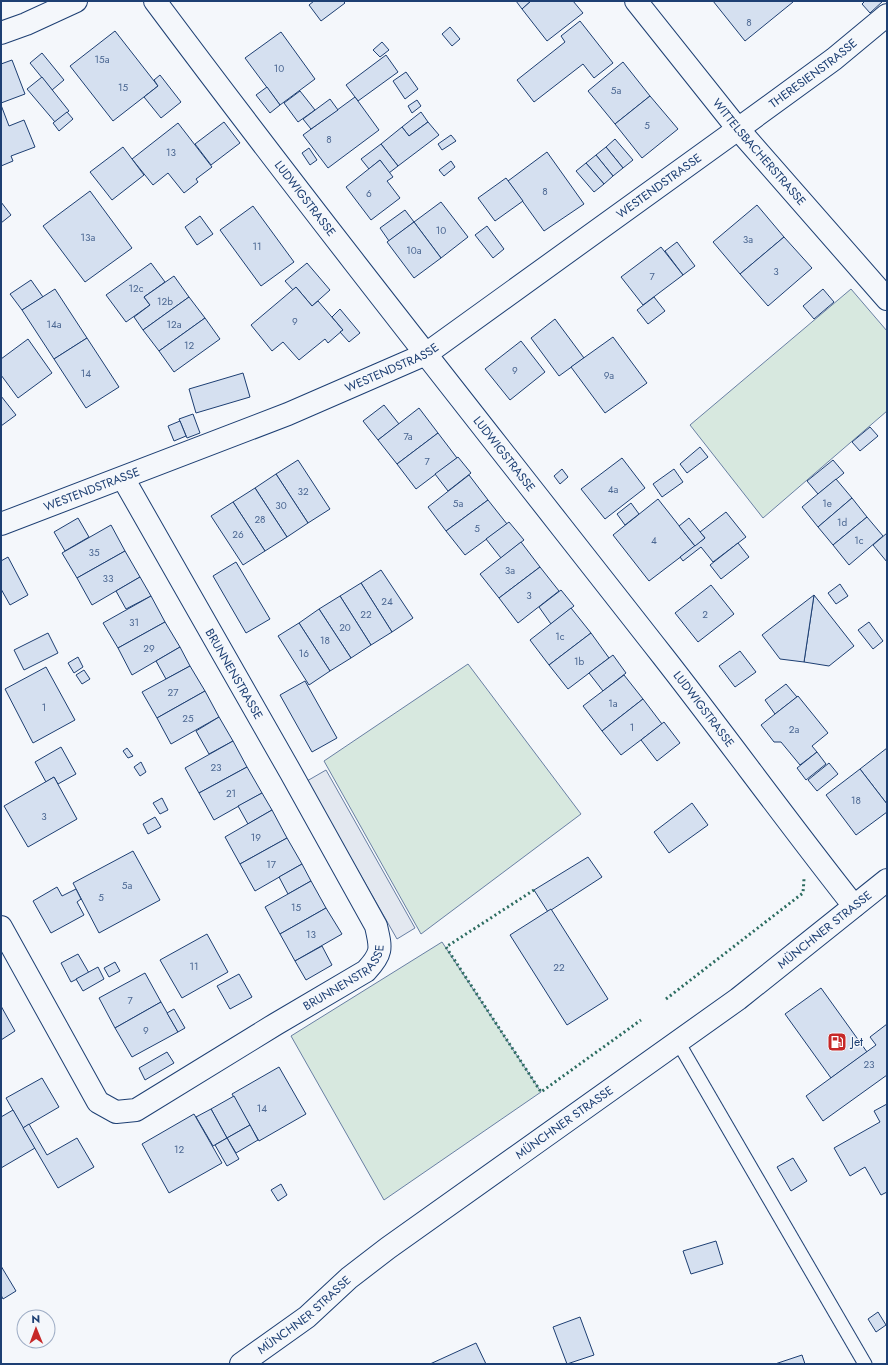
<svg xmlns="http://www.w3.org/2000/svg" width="888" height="1365" font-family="Jost,sans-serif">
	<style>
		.green { fill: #d7e8df; stroke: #687fa3 }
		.parking { fill: #e3e8f0; stroke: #687fa3 }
		.building { fill: #d5e0f0; stroke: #1d3f73 }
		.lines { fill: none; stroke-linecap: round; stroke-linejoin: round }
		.service-casing { stroke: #1d3f73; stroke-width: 15 }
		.minor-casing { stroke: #1d3f73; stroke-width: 24 }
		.tertiary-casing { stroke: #1d3f73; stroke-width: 24 }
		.service { stroke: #f4f7fb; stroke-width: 13 }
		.minor { stroke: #f4f7fb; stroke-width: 22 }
		.tertiary { stroke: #f4f7fb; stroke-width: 22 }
		.hedge { stroke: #2c6c60; stroke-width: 3; stroke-dasharray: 2 3; stroke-linecap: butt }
		.labels { text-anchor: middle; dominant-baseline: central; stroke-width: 3; stroke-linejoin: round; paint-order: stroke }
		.number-label { font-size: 10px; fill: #4b6792 }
		.street-label { font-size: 12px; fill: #1d3f73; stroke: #f4f7fb }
		.poi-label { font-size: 12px; fill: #1d3f73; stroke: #f4f7fb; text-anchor: start }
	</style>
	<rect width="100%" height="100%" fill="#f4f7fb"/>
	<g class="green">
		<path d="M851,289L887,331V411L763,518L690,425Z"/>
		<path d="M468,664L581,814L421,934L324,761Z"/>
		<path d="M442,942L541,1092L384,1200L291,1036Z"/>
	</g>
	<path class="parking" d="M326,770L415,928L397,939L307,781Z"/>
	<g class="building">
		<path d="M314,1H343L345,3L321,21L309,5Z"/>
		<path d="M516,1H531L522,9Z"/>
		<path d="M531,1H573L583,13L547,41L522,9Z"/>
		<path d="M713,1H792L793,2L745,41Z"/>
		<path d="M865,1H883L870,13L862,4Z"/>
		<path d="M580,21L613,63L594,78L583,64L534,102L517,80L565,42L561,36Z"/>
		<path d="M450,27L460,39L452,46L442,34Z"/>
		<path d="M115,31L158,86L113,121L70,66Z"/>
		<path d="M281,32L315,79L280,105L245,58Z"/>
		<path d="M382,42L389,50L380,57L373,50Z"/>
		<path d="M42,53L64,80L52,90L30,63Z"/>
		<path d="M386,55L398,72L358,101L346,85Z"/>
		<path d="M12,60L25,94L1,103V64Z"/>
		<path d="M623,62L650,96L615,124L588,91Z"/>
		<path d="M406,72L418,89L405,99L393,81Z"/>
		<path d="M160,75L181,102L161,118L144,97L158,86L154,80Z"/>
		<path d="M42,77L69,111L55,122L27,89Z"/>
		<path d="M267,87L280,105L270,113L256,95Z"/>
		<path d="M300,91L315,110L298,122L284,103Z"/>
		<path d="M650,96L678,129L642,158L615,124Z"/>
		<path d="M355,97L379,130L328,168L303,135Z"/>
		<path d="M330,99L338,110L311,129L303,119Z"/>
		<path d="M417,100L421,106L412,113L408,106Z"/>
		<path d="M1,105L9,126L24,120L35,147L11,156L13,161L1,166Z"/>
		<path d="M67,112L73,119L59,131L53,123Z"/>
		<path d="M421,112L428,122L409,136L402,127Z"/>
		<path d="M224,122L240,143L211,165L195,144Z"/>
		<path d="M428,122L439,135L398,166L381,144L402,127L409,136Z"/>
		<path d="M178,123L212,167L196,179L198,182L184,193L168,173L153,185L132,159Z"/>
		<path d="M451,135L456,141L442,150L438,144Z"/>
		<path d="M615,139L633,160L623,168L606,147Z"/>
		<path d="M381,144L398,166L389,173L380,160L369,169L361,159Z"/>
		<path d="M123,147L144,175L112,200L90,172Z"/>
		<path d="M606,147L623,168L613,176L596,155Z"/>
		<path d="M309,148L317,160L310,165L302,153Z"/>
		<path d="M547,152L584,204L544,231L508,181Z"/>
		<path d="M596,155L613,176L604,184L586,163Z"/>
		<path d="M380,160L393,177L387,181L400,198L371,220L346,187Z"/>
		<path d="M451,161L455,167L444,176L439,170Z"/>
		<path d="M586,163L604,184L594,192L576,171Z"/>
		<path d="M506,178L523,201L495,221L478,198Z"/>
		<path d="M90,191L132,248L85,282L43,226Z"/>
		<path d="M1,202L11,215L1,223Z"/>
		<path d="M441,202L468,237L441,258L414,222Z"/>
		<path d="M757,205L784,237L740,274L713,242Z"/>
		<path d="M253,206L294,262L261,286L220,230Z"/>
		<path d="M405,210L414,222L389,241L380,228Z"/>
		<path d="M200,216L213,234L197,245L185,227Z"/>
		<path d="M414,222L441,258L414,278L387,242Z"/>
		<path d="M487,226L504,249L493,258L475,235Z"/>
		<path d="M784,237L812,268L768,306L740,274Z"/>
		<path d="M677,242L695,266L683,275L665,251Z"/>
		<path d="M661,247L683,275L643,305L621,277Z"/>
		<path d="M151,263L165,282L144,297L150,305L126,322L106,295Z"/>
		<path d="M307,263L330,290L312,306L296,287L293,290L285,281Z"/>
		<path d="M174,276L189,297L143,330L134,317L150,305L144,297Z"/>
		<path d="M31,280L43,297L22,310L10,294Z"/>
		<path d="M296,287L312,306L318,301L343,330L328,343L325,339L299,360L283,342L272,351L251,325Z"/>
		<path d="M55,289L87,338L54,359L22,310Z"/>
		<path d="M823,289L834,302L814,319L803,306Z"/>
		<path d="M189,297L205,318L159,351L143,330Z"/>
		<path d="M654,297L665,311L648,324L637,310Z"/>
		<path d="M340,309L360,333L349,342L340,332L343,330L332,317Z"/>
		<path d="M205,318L220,339L174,372L159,351Z"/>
		<path d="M555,319L584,358L559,376L531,338Z"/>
		<path d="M613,337L647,383L605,413L571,367Z"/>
		<path d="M87,338L119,387L86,408L54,359Z"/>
		<path d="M28,339L52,373L18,398L1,375V359Z"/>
		<path d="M521,341L545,372L510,400L485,369Z"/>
		<path d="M243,373L250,397L196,413L189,389Z"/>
		<path d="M1,396L16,415L1,426Z"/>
		<path d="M384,405L399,424L378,440L363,421Z"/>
		<path d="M419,408L438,433L397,464L378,440Z"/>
		<path d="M193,414L200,433L187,438L179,419Z"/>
		<path d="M180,421L186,436L174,441L168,426Z"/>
		<path d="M870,427L878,436L860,451L852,442Z"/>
		<path d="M438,433L457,458L416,489L397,464Z"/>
		<path d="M700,447L708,457L687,473L680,464Z"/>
		<path d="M458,457L471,473L448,491L435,474Z"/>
		<path d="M622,458L645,488L605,519L581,489Z"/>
		<path d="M298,460L330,509L308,523L276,474Z"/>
		<path d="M833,460L844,473L818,494L807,481Z"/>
		<path d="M562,469L568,477L560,484L554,476Z"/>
		<path d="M674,469L683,482L662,497L653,484Z"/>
		<path d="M276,474L308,523L287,537L255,488Z"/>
		<path d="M469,475L488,500L446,531L428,507Z"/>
		<path d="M836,479L852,498L818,527L802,507Z"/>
		<path d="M255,488L287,537L265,551L233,502Z"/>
		<path d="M852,498L867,517L833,545L818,527Z"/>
		<path d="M658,499L695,546L649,581L613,535Z"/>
		<path d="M488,500L507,524L465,555L446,531Z"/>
		<path d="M233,502L265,551L243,565L211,516Z"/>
		<path d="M631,503L639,514L625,525L617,514Z"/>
		<path d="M726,512L746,537L713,562L701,547L683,561L680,557L705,538L700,532Z"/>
		<path d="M867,517L883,536L849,565L833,545Z"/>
		<path d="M78,518L89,537L65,551L54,532Z"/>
		<path d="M689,518L705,538L695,546L679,526Z"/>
		<path d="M509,522L524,540L501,558L486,539Z"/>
		<path d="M111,525L125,551L77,578L62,553Z"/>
		<path d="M887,533V562L873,545Z"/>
		<path d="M521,542L540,567L499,598L480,574Z"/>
		<path d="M738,543L749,557L721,579L710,565Z"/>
		<path d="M125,551L140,577L92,605L77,578Z"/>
		<path d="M8,557L28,595L10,605L1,589V561Z"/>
		<path d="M236,562L270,619L246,633L213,576Z"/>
		<path d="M540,567L559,591L518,623L499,598Z"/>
		<path d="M381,570L413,618L392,632L361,583Z"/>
		<path d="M140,577L151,596L126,609L116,591Z"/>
		<path d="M361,583L392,632L371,645L340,596Z"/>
		<path d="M840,584L848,596L836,604L828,593Z"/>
		<path d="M711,585L734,614L698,642L675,613Z"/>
		<path d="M561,590L574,606L551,624L539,607Z"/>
		<path d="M814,595L854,646L829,666L804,662Z"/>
		<path d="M814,595L804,662L780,659L762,635Z"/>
		<path d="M151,596L165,622L118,648L103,623Z"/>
		<path d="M340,596L371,645L351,658L319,609Z"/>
		<path d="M571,608L591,633L549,665L530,640Z"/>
		<path d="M319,609L351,658L330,671L299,623Z"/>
		<path d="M165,622L180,647L132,675L118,648Z"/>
		<path d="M869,622L883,641L873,649L858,630Z"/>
		<path d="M299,623L330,671L309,685L278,636Z"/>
		<path d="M48,633L58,653L24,670L14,650Z"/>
		<path d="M591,633L609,658L568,689L549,665Z"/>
		<path d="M180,647L190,666L166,679L156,661Z"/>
		<path d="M740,651L756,672L735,687L719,666Z"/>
		<path d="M613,655L626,673L603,691L589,673Z"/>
		<path d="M78,657L83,667L74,673L68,663Z"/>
		<path d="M190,666L205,691L157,718L142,692Z"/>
		<path d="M46,667L75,720L33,743L5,689Z"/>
		<path d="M84,670L90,679L82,684L76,675Z"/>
		<path d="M624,675L643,699L602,731L583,706Z"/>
		<path d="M305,681L337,738L312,752L280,695Z"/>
		<path d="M786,684L797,697L775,714L765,700Z"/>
		<path d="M205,691L219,717L171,744L157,718Z"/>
		<path d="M798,696L828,733L812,746L817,752L800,765L781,742H774L761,725Z"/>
		<path d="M643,699L662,724L621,755L602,731Z"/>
		<path d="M219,717L233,741L209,754L196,731Z"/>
		<path d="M664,722L680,743L657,761L641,740Z"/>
		<path d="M233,741L247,767L199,793L185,768Z"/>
		<path d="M61,747L76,774L58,784L54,777L46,782L35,762Z"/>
		<path d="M127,748L133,756L128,758L123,751Z"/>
		<path d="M887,748V804L860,769Z"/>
		<path d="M817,752L826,764L806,780L797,768Z"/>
		<path d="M141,762L146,772L140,776L134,767Z"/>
		<path d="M829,763L838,774L817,791L808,780Z"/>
		<path d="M247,767L262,793L214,820L199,793Z"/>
		<path d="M860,769L887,804V812L856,835L826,795Z"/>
		<path d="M54,777L77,819L28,847L4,806Z"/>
		<path d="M262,793L272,810L248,824L238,806Z"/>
		<path d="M162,798L168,810L160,814L153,803Z"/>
		<path d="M692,803L708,825L669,853L654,832Z"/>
		<path d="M272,810L287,838L240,864L225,837Z"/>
		<path d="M155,817L161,827L148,834L143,824Z"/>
		<path d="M287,838L302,864L255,891L240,864Z"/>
		<path d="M133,851L160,900L99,933L73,883Z"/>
		<path d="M588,857L602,877L548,912L534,890Z"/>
		<path d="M302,864L311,881L288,894L279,877Z"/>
		<path d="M311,881L326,908L280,934L265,907Z"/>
		<path d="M57,887L62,896L76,889L81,899L77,902L84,915L51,933L33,901Z"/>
		<path d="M326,908L342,934L295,961L280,934Z"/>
		<path d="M551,909L608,999L567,1025L510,935Z"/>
		<path d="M207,934L228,972L182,998L160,960Z"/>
		<path d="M322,946L332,965L306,980L295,961Z"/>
		<path d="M78,954L89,973L71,982L61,963Z"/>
		<path d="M115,962L120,971L109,977L104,968Z"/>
		<path d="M98,967L104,979L83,991L76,979Z"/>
		<path d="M145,973L161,1002L115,1028L99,998Z"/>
		<path d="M239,974L252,997L230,1009L217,986Z"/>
		<path d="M821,988L867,1052L831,1078L785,1014Z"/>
		<path d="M161,1002L178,1032L132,1057L115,1028Z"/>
		<path d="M1,1006L15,1031L1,1040Z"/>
		<path d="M174,1009L185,1028L178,1032L167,1013Z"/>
		<path d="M887,1024V1075L823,1121L806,1096L876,1045L870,1037Z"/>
		<path d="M167,1052L174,1063L145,1080L139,1068Z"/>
		<path d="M279,1067L306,1114L259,1141L232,1094Z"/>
		<path d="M42,1078L59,1107L23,1128L6,1098Z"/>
		<path d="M234,1096L250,1125L227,1138L211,1109Z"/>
		<path d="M887,1104V1192L881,1195L865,1167L850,1176L834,1148L880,1122L874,1111Z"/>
		<path d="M211,1109L227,1138L213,1146L196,1117Z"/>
		<path d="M13,1110L35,1148L1,1168V1117Z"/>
		<path d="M194,1114L222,1163L169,1193L142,1144Z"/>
		<path d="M29,1124L47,1155L77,1138L94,1167L58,1188L23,1128Z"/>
		<path d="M250,1125L258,1140L236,1153L227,1138Z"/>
		<path d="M227,1138L239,1159L227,1166L215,1145Z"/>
		<path d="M793,1158L807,1181L791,1191L777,1167Z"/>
		<path d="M281,1184L287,1195L278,1201L271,1190Z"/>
		<path d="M716,1241L723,1264L691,1274L683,1251Z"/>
		<path d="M1,1266L16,1291L3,1299L1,1295Z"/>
		<path d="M878,1312L886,1325L876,1332L868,1319Z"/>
		<path d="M580,1317L594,1355L567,1364L553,1327Z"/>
		<path d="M476,1343L486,1364H430Z"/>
		<path d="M802,1355L805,1364H775Z"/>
	</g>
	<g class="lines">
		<g class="service-casing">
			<path id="service" d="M678,1042L865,1364"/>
		</g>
		<g class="minor-casing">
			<g id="minor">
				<path id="s1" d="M155,1C320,222 492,438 662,655C727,738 789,824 854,906"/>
				<path id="s2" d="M636,1L738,129L887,299"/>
				<path d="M1,33L26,24L76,1"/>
				<path id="s3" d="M1,524L288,414L426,354L738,129L834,59L887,15"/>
				<path id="s4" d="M1,927L98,1102L116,1112L136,1110L276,1024L366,971C383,953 381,948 376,926L291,773L123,478"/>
			</g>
		</g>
		<g class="tertiary-casing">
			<g id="tertiary">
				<path id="s5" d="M241,1364L307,1317L349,1278L388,1248L738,999L887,880"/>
			</g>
		</g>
		<use href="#service" class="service"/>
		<use href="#minor" class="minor"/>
		<use href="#tertiary" class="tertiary"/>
		<g class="hedge">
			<path d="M534,890L446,947L541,1092L641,1020"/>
			<path d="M666,999L803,893L804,879"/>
		</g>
	</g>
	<defs>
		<g id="fuel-square" transform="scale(1)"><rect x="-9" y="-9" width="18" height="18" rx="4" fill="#c62828" stroke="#f4f7fb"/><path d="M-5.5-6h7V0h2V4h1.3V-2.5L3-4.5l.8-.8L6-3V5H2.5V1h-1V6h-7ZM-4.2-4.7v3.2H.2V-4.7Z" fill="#fff"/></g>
	</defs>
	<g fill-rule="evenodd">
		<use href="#fuel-square" x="837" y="1042"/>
	</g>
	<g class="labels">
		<g class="number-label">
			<text x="749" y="22">8</text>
			<text x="102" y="59">15a</text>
			<text x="279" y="68">10</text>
			<text x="123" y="87">15</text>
			<text x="616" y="90">5a</text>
			<text x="647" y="125">5</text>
			<text x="329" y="139">8</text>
			<text x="171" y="152">13</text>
			<text x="545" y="191">8</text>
			<text x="369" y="193">6</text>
			<text x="441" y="230">10</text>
			<text x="88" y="237">13a</text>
			<text x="748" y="239">3a</text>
			<text x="257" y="246">11</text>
			<text x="414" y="250">10a</text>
			<text x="776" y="271">3</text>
			<text x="652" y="276">7</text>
			<text x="136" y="288">12c</text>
			<text x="165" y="301">12b</text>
			<text x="295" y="321">9</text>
			<text x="54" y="324">14a</text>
			<text x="174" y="324">12a</text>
			<text x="189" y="345">12</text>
			<text x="515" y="370">9</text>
			<text x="86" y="373">14</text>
			<text x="609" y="375">9a</text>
			<text x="408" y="436">7a</text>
			<text x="427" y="461">7</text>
			<text x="613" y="489">4a</text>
			<text x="303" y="491">32</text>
			<text x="458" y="503">5a</text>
			<text x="827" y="503">1e</text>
			<text x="281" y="505">30</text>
			<text x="260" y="519">28</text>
			<text x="842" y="522">1d</text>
			<text x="477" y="528">5</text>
			<text x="238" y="534">26</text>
			<text x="654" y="540">4</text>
			<text x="859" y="540">1c</text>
			<text x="94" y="552">35</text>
			<text x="510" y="570">3a</text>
			<text x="108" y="578">33</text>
			<text x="529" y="595">3</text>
			<text x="387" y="601">24</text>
			<text x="366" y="614">22</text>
			<text x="705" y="614">2</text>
			<text x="134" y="622">31</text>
			<text x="345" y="627">20</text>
			<text x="560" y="636">1c</text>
			<text x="325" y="640">18</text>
			<text x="149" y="648">29</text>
			<text x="304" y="653">16</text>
			<text x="579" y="661">1b</text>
			<text x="173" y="692">27</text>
			<text x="613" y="703">1a</text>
			<text x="44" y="707">1</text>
			<text x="188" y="718">25</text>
			<text x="632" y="727">1</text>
			<text x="794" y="729">2a</text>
			<text x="216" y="767">23</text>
			<text x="231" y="793">21</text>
			<text x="856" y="800">18</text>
			<text x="44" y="816">3</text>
			<text x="256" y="837">19</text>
			<text x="271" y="864">17</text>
			<text x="127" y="885">5a</text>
			<text x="101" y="897">5</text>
			<text x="296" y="907">15</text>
			<text x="311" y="934">13</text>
			<text x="194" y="966">11</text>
			<text x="559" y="967">22</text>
			<text x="130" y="1000">7</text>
			<text x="146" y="1030">9</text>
			<text x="869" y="1064">23</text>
			<text x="262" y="1108">14</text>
			<text x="179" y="1149">12</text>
		</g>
		<g class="street-label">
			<text stroke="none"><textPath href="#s3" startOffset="936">THERESIENSTRASSE</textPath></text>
			<text stroke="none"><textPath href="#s2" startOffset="195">WITTELSBACHERSTRASSE</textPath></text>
			<text stroke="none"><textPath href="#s3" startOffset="745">WESTENDSTRASSE</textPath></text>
			<text stroke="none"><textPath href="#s1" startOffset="248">LUDWIGSTRASSE</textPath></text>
			<text stroke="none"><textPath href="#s3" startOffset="421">WESTENDSTRASSE</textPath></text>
			<text stroke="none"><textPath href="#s1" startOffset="572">LUDWIGSTRASSE</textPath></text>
			<text stroke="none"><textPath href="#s3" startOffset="97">WESTENDSTRASSE</textPath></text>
			<text transform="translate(234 674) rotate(60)">BRUNNENSTRASSE</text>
			<text stroke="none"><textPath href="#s1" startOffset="896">LUDWIGSTRASSE</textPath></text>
			<text stroke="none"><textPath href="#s5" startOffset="728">MÜNCHNER STRASSE</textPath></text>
			<text stroke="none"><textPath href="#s4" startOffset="489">BRUNNENSTRASSE</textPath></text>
			<text stroke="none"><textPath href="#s5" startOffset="404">MÜNCHNER STRASSE</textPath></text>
			<text stroke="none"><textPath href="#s5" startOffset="80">MÜNCHNER STRASSE</textPath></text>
		</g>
		<g class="poi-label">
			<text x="851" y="1042">Jet</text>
		</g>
	</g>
	<rect width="888" height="1365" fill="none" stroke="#1d3f73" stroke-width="4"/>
	<g transform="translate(36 1329) rotate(359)"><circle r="19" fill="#f4f7fb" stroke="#9eadc5"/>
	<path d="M0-3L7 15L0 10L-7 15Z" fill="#c62828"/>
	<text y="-6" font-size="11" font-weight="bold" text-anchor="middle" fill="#1d3f73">N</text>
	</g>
</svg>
